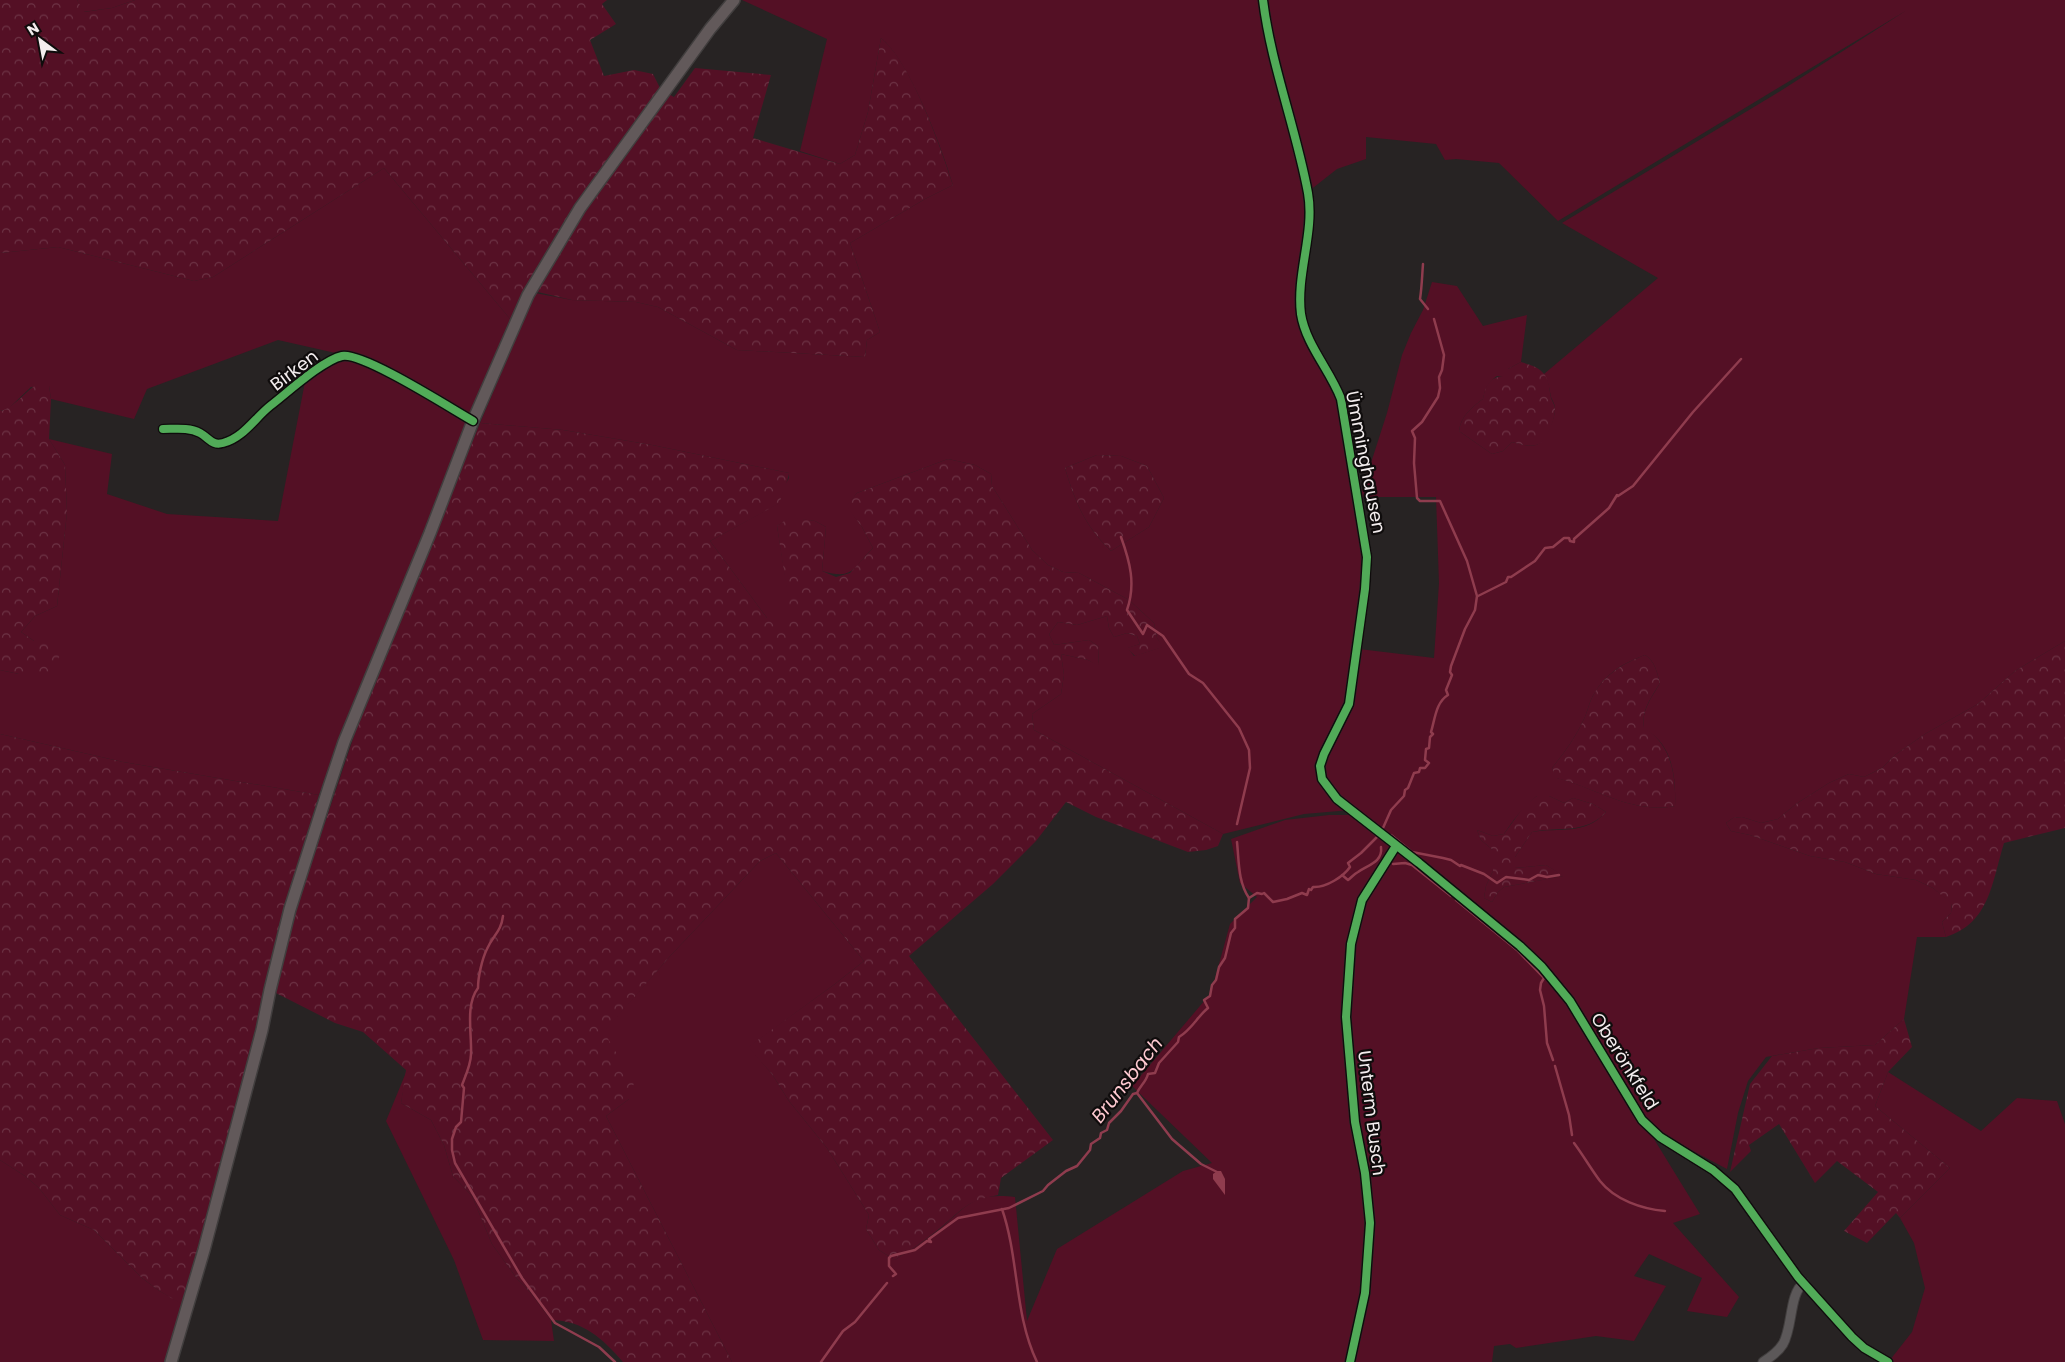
<svg xmlns="http://www.w3.org/2000/svg" width="2065" height="1362" font-family="Poppins,sans-serif">
	<style>
		.green { fill: #541025; fill-rule: evenodd }
		.forest { fill: url(#forest-crowns) }
		.water { fill: #8f3c4e }
		.lines { fill: none; stroke-linecap: round; stroke-linejoin: round }
		.stream { stroke: #8f3c4e; stroke-width: 2.5 }
		.minor-casing { stroke: #413e3e; stroke-width: 11 }
		.major-casing { stroke: #413e3e; stroke-width: 14 }
		.minor { stroke: #5c5859; stroke-width: 9 }
		.major { stroke: #62595a; stroke-width: 11 }
		.cycleway-casing { stroke: #0f0c0c; stroke-width: 11 }
		.cycleway { stroke: #51ab58; stroke-width: 8 }
		.labels { text-anchor: middle; dominant-baseline: central; stroke-width: 4.5; stroke-linejoin: round; paint-order: stroke }
		.street-label { font-size: 18px; fill: #f3edee; stroke: #0f0c0c }
		.water-label { font-size: 19px; font-style: italic; fill: #ffcad1; stroke: #0f0c0c }
	</style>
	<defs>
		<pattern id="forest-crowns" width="20" height="18" patternUnits="userSpaceOnUse" patternTransform="scale(1.25)"><rect width="20" height="18" fill="#541025"/><path d="M2 6a3 3 0 1 1 6 0M12 15a3 3 0 1 1 6 0" fill="none" stroke="#6d3345"/></pattern>
	</defs>
	<rect width="100%" height="100%" fill="#272323"/>
	<g class="green">
		<path d="M77,0H135L112,8L83,12Z"/>
		<path d="M742,0H2065V641L2015,671L1978,704L1925,734L1895,755L1882,768L1864,777L1849,774L1829,783L1796,804L1778,819L1761,823L1742,817L1733,818L1726,823L1731,831L1750,835L1810,856L1845,862L1876,874L1916,880L1933,888L1952,903L1951,913L1942,922L1946,937H1917L1904,1019L1875,1045L1819,1048L1766,1057L1748,1081L1738,1113L1727,1169L1655,1131L1644,1119L1585,1021L1558,981L1522,945L1420,861L1359,813L1337,799L1321,773V766L1326,751C1309,778 1329,796 1351,810L1304,814L1223,834L1034,730L1032,714L1061,694L1064,675L1061,654L1088,660L1098,665L1099,647L1089,640L1054,645L1049,634L1058,622L1077,625L1107,616L1109,628L1114,637L1127,633L1137,636L1140,644L1128,648L1134,656L1162,647L1157,638L1154,623L1129,600L1079,573L1063,572L1048,565L1032,550L992,486L991,474L975,465L948,459L857,493L847,506L862,527L873,548C852,569 854,580 822,571L826,527L815,521L790,518L777,526L792,618H767L710,541L779,503L784,486L789,478V473L652,445L563,430L480,423L535,293L572,300L636,302L658,307L737,350L865,357L867,340L880,332L850,243L925,199L953,185C942,148 910,62 881,38L868,112L855,155L840,164L800,151L827,39ZM1907,10L1782,90L1562,223L1658,278L1544,374C1549,383 1549,387 1551,397C1552,400 1555,404 1555,408C1556,417 1545,443 1536,445C1528,447 1520,444 1512,442L1503,451L1492,454L1459,431C1461,416 1471,408 1483,399C1485,389 1488,382 1497,376L1508,378V369L1521,362L1527,315L1483,326L1457,286L1432,282L1423,310L1411,333L1402,355L1387,413L1360,497H1436L1439,583L1434,658L1359,649L1351,705L1328,747L1349,704L1365,589L1367,557L1341,399C1332,375 1308,348 1303,325C1295,285 1309,244 1309,204C1308,189 1302,174 1301,159L1309,191L1337,169L1366,159V137L1436,144L1445,160L1456,159L1499,163L1558,221ZM1097,455L1121,456L1147,466L1164,498L1149,527L1111,551C1085,526 1075,502 1065,468ZM1645,655C1655,661 1657,673 1660,683C1651,699 1641,710 1644,729C1673,743 1676,778 1675,806C1630,814 1597,788 1557,778L1552,768C1564,753 1576,737 1584,719C1588,711 1589,702 1594,694C1605,674 1623,663 1645,655ZM1537,796H1549L1564,803L1573,798L1593,804L1606,812C1585,836 1559,827 1532,832L1515,857V868L1546,865L1563,876L1504,887L1498,892L1492,902L1484,898L1486,886L1493,871V850L1481,840L1477,830L1493,836L1504,834C1514,819 1523,807 1537,796Z"/>
		<path d="M384,168L511,320L355,702L319,795L123,762L0,734V670L19,674L34,641L21,632L35,616L57,606L67,512L65,465L49,439L112,454L107,494L167,514L278,521L305,382L340,354L278,340L147,389L134,419L51,399L49,386L31,387L8,409L0,411V253L58,247L194,281L213,277Z"/>
		<path d="M1329,815H1353L1393,847L1359,898L1342,1017L1367,1222L1362,1294L1347,1362H732L606,1116L629,1099L603,1032L671,955L760,861L776,853L864,961L835,984L749,1047L772,1074L789,1101L827,1148L869,1215L866,1229L879,1250L895,1260C910,1250 926,1240 940,1229C967,1205 975,1192 1015,1197L1027,1321L1057,1249L1183,1171L1212,1163L1132,1086L1211,993L1230,924L1257,897L1240,883L1231,839L1285,820Z"/>
		<path d="M1396,846L1542,967L1600,1051L1700,1214L1673,1223L1739,1297L1727,1317L1687,1311L1702,1278L1649,1254L1634,1276L1666,1286L1634,1341L1596,1336L1516,1348L1510,1344L1494,1346L1492,1362H1350L1365,1293L1370,1223L1346,1017L1351,945L1362,900Z"/>
		<path d="M407,1070L401,1103L431,1120L444,1145L453,1176L472,1196L492,1244L518,1280L530,1292L551,1320L554,1341L483,1340L454,1260L386,1121Z"/>
		<path d="M1888,1072L1981,1131L2017,1098L2057,1101L2065,1124V1362H1893L1890,1360L1912,1332L1925,1288L1914,1243L1900,1218L1950,1168L1875,1106Z"/>
		<path d="M0,1160L25,1176L39,1188L60,1215L94,1230L142,1278L158,1290L188,1307L171,1362H0Z"/>
	</g>
	<g class="forest">
		<path d="M0,0H77L84,12L112,8L135,0H607L602,4L616,24L590,40L604,76L634,70L653,74L661,90L674,97L695,68L771,75L753,138L840,164L855,155L868,112L881,38C911,62 941,148 953,185L925,199L850,243L880,332L867,340L865,357L737,350L658,307L636,302L572,300L525,289L511,320L384,168L213,277L194,281L58,247L0,253Z"/>
		<path d="M1521,362C1531,365 1539,367 1545,375C1550,383 1549,389 1551,398C1552,401 1555,405 1555,409C1555,419 1547,443 1536,445C1527,447 1520,444 1512,442L1503,451L1492,454L1459,431C1461,416 1471,408 1483,399C1486,383 1491,375 1508,377V369Z"/>
		<path d="M39,383H44L49,386L51,399L49,439L65,465L67,512L57,606L35,616L21,632L34,641L62,640L56,676L19,674L0,670V411C13,409 26,390 39,383Z"/>
		<path d="M480,423L563,430L652,445L789,473C789,478 781,495 780,503L710,541L767,618H791L777,526L790,517L815,521L826,527L822,571L836,577L850,573L873,548L862,527L846,506L857,493L948,459L975,465L991,474L992,486L1032,550L1048,565L1063,572L1079,573L1129,600L1154,623L1157,638L1163,647L1135,656L1127,648L1140,644L1137,636L1127,633L1114,637L1109,628L1107,616L1077,625L1058,622L1049,634L1054,645L1089,640L1099,647L1098,666L1088,660L1061,654L1064,675L1061,694L1032,714L1034,730L1223,834L1218,846L1206,850L1188,852L1096,817L1066,802L1036,841L993,884L909,956L1053,1140L1001,1178L998,1195C966,1201 963,1209 939,1229C926,1240 910,1250 895,1260L879,1250L866,1229L869,1215L827,1148L789,1101L772,1074L748,1047L835,984L864,961L776,853L760,861L671,955L604,1032L634,1083L629,1099L606,1116L732,1362H623C602,1338 584,1321 551,1320L530,1292L518,1280L492,1244L472,1196L453,1176L444,1145L431,1120L401,1103L406,1070L363,1032L335,1023L274,992L299,900L365,703Z"/>
		<path d="M1097,455L1121,456L1147,466L1164,498L1149,527L1111,551C1085,526 1075,502 1065,468Z"/>
		<path d="M2065,641V828L2004,843C1992,882 1990,923 1946,937L1942,922L1951,913L1952,904L1933,888L1916,880L1876,874L1845,862L1810,856L1750,835L1731,831L1726,823L1733,818L1742,817L1761,823L1778,819L1796,804L1829,783L1849,774L1864,777L1882,768L1895,755L1925,734L1978,704L2015,671Z"/>
		<path d="M1645,655C1655,661 1657,673 1660,683C1651,698 1641,710 1644,728C1672,744 1676,777 1675,806C1630,814 1597,788 1556,778L1552,768C1564,753 1576,737 1584,719C1588,711 1589,702 1594,694C1605,674 1624,663 1645,655Z"/>
		<path d="M0,734L123,762L319,795L280,925L255,1031L183,1305L158,1290L142,1278L94,1230L60,1215L39,1188L25,1176L0,1160Z"/>
		<path d="M1537,796H1549L1564,803L1573,798L1593,804L1606,812C1585,835 1559,826 1532,832L1515,857V868L1546,865L1564,876L1504,887L1498,892L1492,902L1484,898L1486,886L1493,871V850L1481,840L1477,830L1493,836L1504,834L1525,805Z"/>
		<path d="M1904,1019L1912,1047L1888,1072L1875,1106L1950,1168L1900,1218L1896,1213L1867,1243L1844,1231L1878,1192L1837,1161L1815,1183L1779,1124L1749,1145L1751,1151L1730,1172L1750,1084L1772,1056L1819,1048L1875,1045Z"/>
	</g>
	<path class="water" d="M1217,1171H1221L1225,1179V1195L1213,1179V1174Z"/>
	<g class="lines">
		<g class="stream">
			<path d="M1423,264C1422,276 1422,286 1420,299L1428,309"/>
			<path d="M1121,537C1130,562 1136,584 1127,610L1143,634L1147,625L1163,636L1189,674L1203,683L1239,728L1249,750L1250,768L1237,824"/>
			<path d="M1478,596L1506,582L1508,577H1511L1535,561L1545,548L1553,547L1564,538H1569L1570,541L1574,542V539L1609,508L1617,495L1618,496L1633,486L1693,412L1741,359"/>
			<path d="M1383,828L1391,810L1404,796L1405,790L1408,788L1414,773L1419,772L1420,768H1425L1429,763L1425,760L1426,749L1429,748L1430,737L1433,734L1431,732C1435,719 1436,702 1448,695L1446,690L1452,675L1450,672L1451,666L1465,629L1475,610L1477,596L1467,561L1440,501H1420L1417,498L1414,463L1415,438L1412,431L1422,422L1438,397L1440,388L1439,377L1442,370L1444,355L1434,319"/>
			<path d="M1391,835L1412,852L1443,858L1451,860L1460,866L1461,865L1484,874L1497,883L1506,877L1529,880L1538,875L1547,877L1559,875"/>
			<path d="M1237,842C1239,861 1238,882 1249,898"/>
			<path d="M1393,864L1405,863L1412,865L1451,896"/>
			<path d="M1342,875L1348,880C1352,877 1354,874 1358,872C1368,865 1383,862 1381,847"/>
			<path d="M1456,900L1517,950L1544,978L1541,983L1540,990L1544,1006L1547,1043L1553,1060"/>
			<path d="M503,916C501,932 493,935 487,949C482,959 478,977 478,988C465,1005 472,1034 471,1054C471,1064 466,1075 462,1085L464,1088L461,1122L456,1127L452,1139V1150L455,1163L522,1278L555,1323L599,1347L615,1362"/>
			<path d="M1555,1066L1569,1115L1572,1135"/>
			<path d="M1137,1093L1172,1139L1201,1164L1217,1172"/>
			<path d="M1574,1143C1583,1155 1591,1169 1600,1181C1615,1200 1642,1209 1665,1211"/>
			<path d="M1002,1209C1019,1258 1014,1314 1037,1362"/>
			<path d="M893,1276L896,1274L889,1266V1258L891,1256L915,1250L927,1241L931,1242L929,1239L958,1218L1009,1208L1043,1191L1048,1185L1066,1171L1077,1166L1090,1150L1091,1144L1100,1138L1101,1133L1107,1130L1109,1123L1121,1111L1133,1094L1137,1093C1140,1086 1146,1082 1148,1074L1155,1073L1159,1063L1178,1042L1179,1037C1192,1029 1197,1017 1208,1008L1204,1000L1210,996L1212,985L1216,980L1219,967L1225,958L1231,933L1235,928V919L1248,908L1249,898L1257,893L1262,894L1264,893L1273,902L1287,899L1302,893L1307,895L1309,889L1311,890L1313,887C1326,888 1344,876 1350,867L1348,863L1361,853L1377,837"/>
			<path d="M821,1362L843,1331L855,1322L887,1283"/>
		</g>
		<g class="minor-casing">
			<g id="minor">
				<path d="M1263,0C1271,65 1296,128 1308,193C1315,232 1296,274 1301,314C1306,345 1330,370 1341,399L1367,557L1365,589L1349,704L1324,754L1320,766L1322,779L1337,799L1419,863L1520,946L1542,967L1570,1001L1642,1120L1660,1137L1713,1170L1735,1189L1798,1277L1852,1337L1864,1348L1888,1362"/>
				<path d="M163,429C175,429 189,427 200,433C209,438 212,446 223,443C243,438 255,418 270,406C287,393 323,360 342,356C363,352 450,408 473,421"/>
				<path d="M1350,1362L1365,1293L1370,1223L1365,1173L1355,1122L1346,1017L1351,944L1362,900L1396,846"/>
				<path d="M1763,1362C1771,1357 1778,1352 1783,1344C1793,1327 1789,1293 1804,1283"/>
			</g>
		</g>
		<g class="major-casing">
			<path id="major" d="M171,1362L204,1250L262,1030L270,990L290,909L329,787L344,742L430,533L473,421L528,295L580,208L710,29L734,0"/>
		</g>
		<use href="#minor" class="minor"/>
		<use href="#major" class="major"/>
		<g class="cycleway-casing">
			<g id="cycleway">
				<path d="M1263,0C1271,65 1296,128 1308,193C1315,232 1296,274 1301,314C1306,345 1330,370 1341,399L1367,557L1365,589L1349,704L1324,754L1320,766L1322,779L1337,799L1419,863L1520,946L1542,967L1570,1001L1642,1120L1660,1137L1713,1170L1735,1189L1798,1277L1852,1337L1864,1348L1888,1362"/>
				<path d="M163,429C175,429 189,427 200,433C209,438 212,446 223,443C243,438 255,418 270,406C287,393 323,360 342,356C363,352 450,408 473,421"/>
				<path d="M1350,1362L1365,1293L1370,1223L1365,1173L1355,1122L1346,1017L1351,944L1362,900L1396,846"/>
			</g>
		</g>
		<use href="#cycleway" class="cycleway"/>
	</g>
	<g class="labels">
		<g class="street-label">
			<text transform="translate(294 370) rotate(-37)">Birken</text>
			<text transform="translate(1366 462) rotate(79)">Ümminghausen</text>
			<text transform="translate(1625 1061) rotate(58)">Oberönkfeld</text>
			<text transform="translate(1372 1113) rotate(83)">Unterm Busch</text>
		</g>
		<g class="water-label">
			<text transform="translate(1127 1080) rotate(-52)">Brunsbach</text>
		</g>
	</g>
	<g transform="translate(40 40) rotate(328)" stroke="#0f0c0c" stroke-width="4" paint-order="stroke">
	<path d="M0-4L9 19L0 12L-9 19Z" fill="#f3edee"/>
	<text y="-8" font-size="14" font-weight="bold" text-anchor="middle" fill="#f3edee">N</text>
	</g>
</svg>
